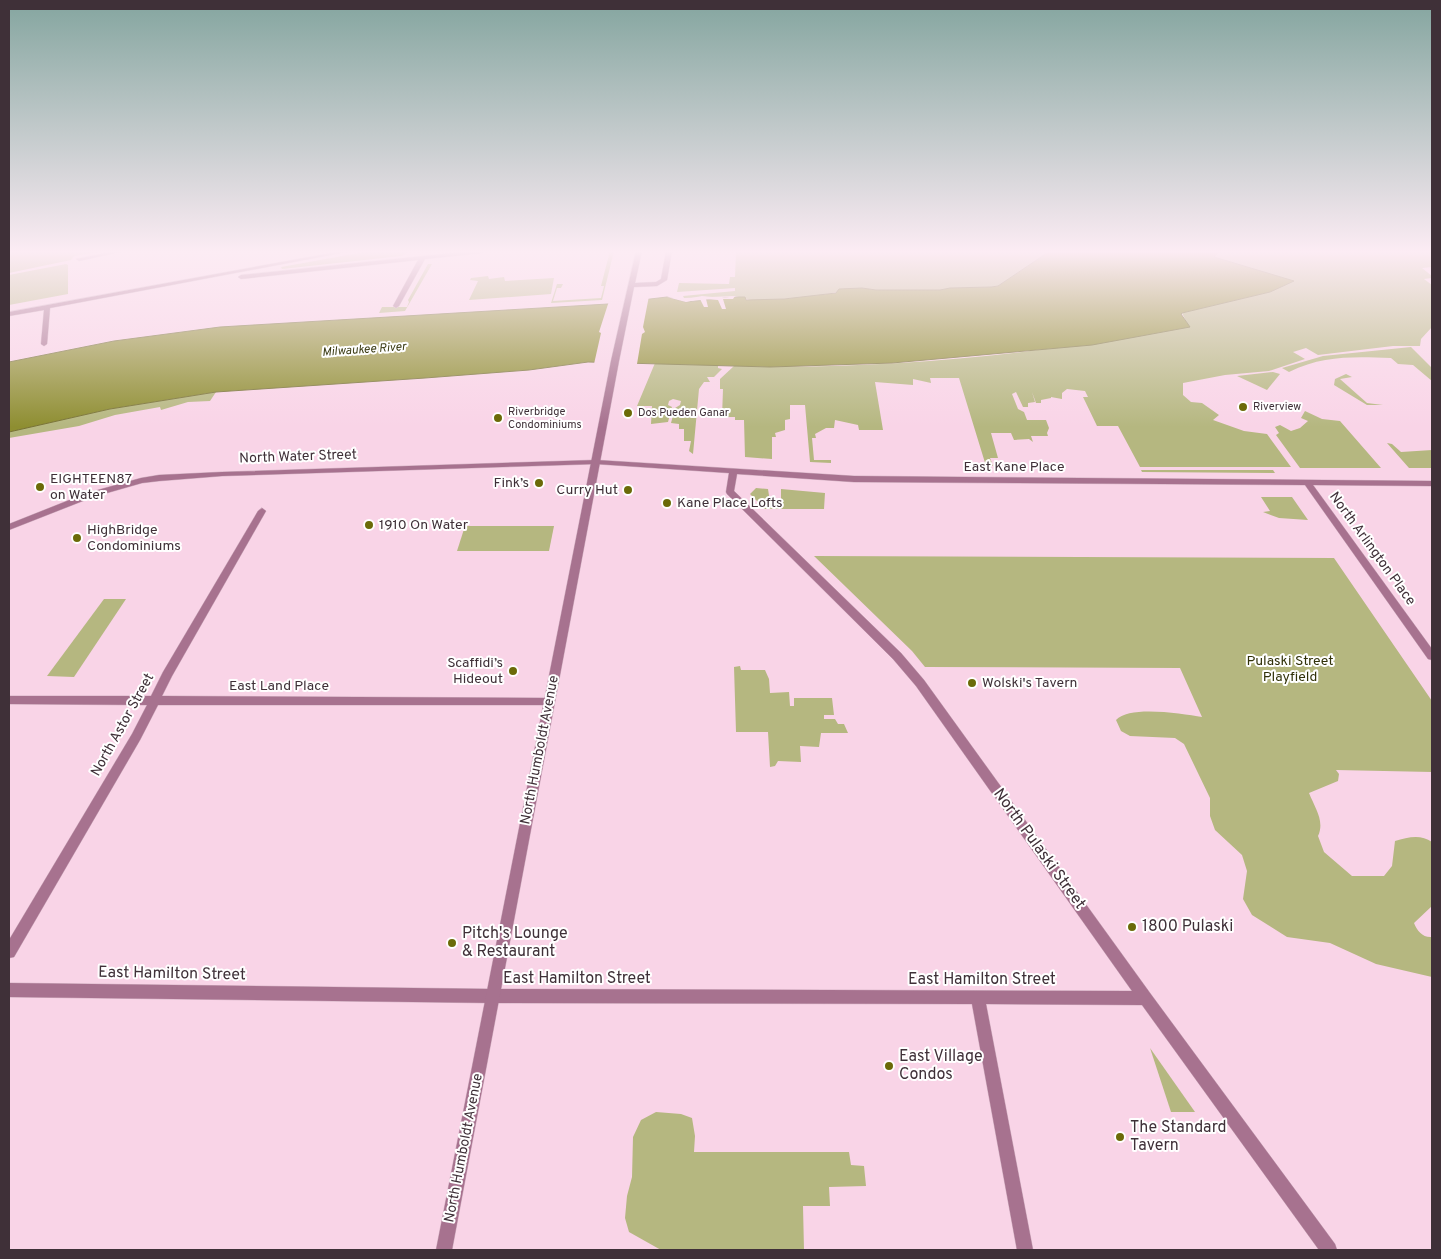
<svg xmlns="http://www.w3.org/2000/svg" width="1441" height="1259" font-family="Overpass,sans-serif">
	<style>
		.green { fill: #b5b780 }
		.water { fill: #8e8e31; stroke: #767233 }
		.pier { fill: #f9d4e7 }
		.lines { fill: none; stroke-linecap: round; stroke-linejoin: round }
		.minor-casing { stroke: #d4b3c4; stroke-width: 1 }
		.tertiary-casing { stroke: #d4b3c4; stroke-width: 1 }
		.minor { fill: #a7728f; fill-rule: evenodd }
		.tertiary { fill: #a7728f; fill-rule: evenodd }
		.poi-dot { fill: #6b6a08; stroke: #fff; stroke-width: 2 }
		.labels { text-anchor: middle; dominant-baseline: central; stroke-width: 4; stroke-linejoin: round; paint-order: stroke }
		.far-poi-label { font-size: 11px; fill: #3f3038; stroke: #fff; text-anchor: start }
		.far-water-label { font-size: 12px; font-style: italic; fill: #3a3a13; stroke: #fff }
		.street-label { font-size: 14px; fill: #3f3038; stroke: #fff }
		.poi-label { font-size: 14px; fill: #3f3038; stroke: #fff; text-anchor: start }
		.park-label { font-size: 14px; fill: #313109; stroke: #fff }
		.near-street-label { font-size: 16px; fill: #3f3038; stroke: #fff }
		.near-poi-label { font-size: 16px; fill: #3f3038; stroke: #fff; text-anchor: start }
	</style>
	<rect width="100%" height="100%" fill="#f9d4e7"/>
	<g class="green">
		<path d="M9,251H104L74,256L71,260L9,273Z"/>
		<path d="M370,251H411L401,256L282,269L281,267Z"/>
		<path d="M598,251H614L602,300L551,303L557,284H563L561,288H557L553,301L601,298L604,286H601L610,251Z"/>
		<path d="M736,251H1050L998,286L991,287L950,288L940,290H876L862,288L808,297L755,301L735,296L684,298L683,296L735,291V288L677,292L679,283L729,284L730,277H735Z"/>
		<path d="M1219,251H1432V267L1422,268L1432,276V278L1424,279L1432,285V327L1421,339L1420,346H1393L1318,355L1306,348L1293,352L1305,359L1269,371L1225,375L1183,383V395L1191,402L1202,403L1219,415L1213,420L1244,431L1267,434L1291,467H1140L1118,426H1097L1083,397H1088L1085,391L1067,389L1062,393V399L1051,397V398L1041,400V403H1036L1032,392L1035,402L1028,403V407H1023L1016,392L1012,394L1018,409L1024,412L1027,420H1046L1049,428L1047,433L1048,436H1031L1033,442L1029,439L1014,440L1011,433H991L998,458H990L993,466H986L959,378H930L931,383L913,379V385L875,382L883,430H859L858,425L835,420L834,428H826L815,434L816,438H812L814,460H831V463L810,462L805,405H790V419L785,420V430L775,433L776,437H772V459L745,457L744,420H735V417H722L723,389H720V379L734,366C887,370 1040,354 1189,327L1182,313L1270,292L1293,281L1213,257Z"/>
		<path d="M66,264L68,265V294L9,305V275Z"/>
		<path d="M428,264H432L405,311L379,313L382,307H407L409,302L408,300Z"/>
		<path d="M488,276L489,279L504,277L505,281L554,278L551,294L469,300L478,281L470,280L471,278Z"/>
		<path d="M1411,347L1432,368V381L1413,365L1398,364L1391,358C1354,357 1324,355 1289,372L1282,368L1323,356Z"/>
		<path d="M655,363L718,365V368L722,369L714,377H707L710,382H704L699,389L693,454L689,451L691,441H684V429H679V424L671,423L675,408L680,405L681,401L673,399L669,401L668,405L672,407L668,422L651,424L652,406H637Z"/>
		<path d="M1273,372L1280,374L1267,390L1237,376Z"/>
		<path d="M1346,374L1352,377L1340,379L1367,403L1383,405H1367L1334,385L1335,379Z"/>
		<path d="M216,392L210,401L188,402L161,410L160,407L115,415L79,426L9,438V432L110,409Z"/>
		<path d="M1305,411L1322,419L1340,421L1381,468H1300L1276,435L1279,433L1275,427L1280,425L1291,431L1300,428L1308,421L1301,418Z"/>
		<path d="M1387,443L1392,444L1401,452L1432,450V468H1409Z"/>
		<path d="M1141,470H1273L1275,473L1142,472Z"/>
		<path d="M756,488L768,489L770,502H781V489L825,493L824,509H765L750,494Z"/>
		<path d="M1261,497H1292L1308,520L1279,518L1263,512L1270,511Z"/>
		<path d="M465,526H554L549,551H457Z"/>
		<path d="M814,556L1334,558L1432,701V772L1336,770L1339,774L1338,781L1309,793C1315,808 1325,821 1318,836L1324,852L1352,876H1384L1392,866L1395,841C1408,837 1421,834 1432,842V906L1414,923C1417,931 1423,938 1432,937V977L1376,964L1330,943L1287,937L1252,915L1243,899L1247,871L1242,855L1215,830L1210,816V798L1184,744L1175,738L1130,736L1121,731L1116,720C1130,705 1182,714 1202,717L1180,668L925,667L912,651Z"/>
		<path d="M104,599H126L74,677L47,676Z"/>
		<path d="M740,666L741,670H765L769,679L770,693L789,692L790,706H794V698H832L834,715H824V719H835L838,724H844L848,733H821L819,747L800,746L801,762L778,761L775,766L770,767L768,732H736L734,667Z"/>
		<path d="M1150,1048L1195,1112H1171Z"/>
		<path d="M656,1112L681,1114L692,1118L695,1136L694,1152H849L851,1165L864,1166L866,1186L829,1187L830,1206H803L804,1250H661L629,1232L625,1218L627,1196L632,1177L633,1137L641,1120Z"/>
	</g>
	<path class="water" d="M1050,251H1219L1214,257L1294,281L1270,292L1182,313L1181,314L1190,327L1092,345L892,363L770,367L588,362L529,370L425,378L216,392L110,409L9,432V362L114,341L220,327L608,304L667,297L686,302L737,297H745L746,300L784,299L836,293L839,289L862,288L876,290H940L950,288L991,287L998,286Z"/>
	<g class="pier">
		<path d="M649,296L643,327L645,332L642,334L637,364H594L601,333L599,332L609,301Z"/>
		<path d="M702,296L723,298L735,296L733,299H723L726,309H722L718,300L706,299L708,307H704L700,299L686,302L667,297L686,299Z"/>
	</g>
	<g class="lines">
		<g class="minor-casing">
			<g id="minor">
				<path d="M115,251H125L79,261L76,259Z"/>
				<path d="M342,251H352L50,308L47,344L44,346L41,344L44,310L9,316V312Z"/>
				<path d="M471,251H486L483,253L425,259L399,306L396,308L393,306L418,260L241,279L238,277L241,275Z"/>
				<path d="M596,460L854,476L1432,481V486L1313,485L1432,649V660L1428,659L1305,485L854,482L737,474L734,491L901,653L924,680L1150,993L1335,1244L1337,1250H1319L1142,1005L986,1004L1033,1250H1017L972,1004L493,1003L9,997V983L493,989L1132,991L916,686L893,659L727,494L726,492L729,473L596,464L222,476L159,481L142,483L93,497L9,530V524L87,493L141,478L159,475L222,472Z"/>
				<path d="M262,508L266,511L172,676L162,696L549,698L553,699L554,702L553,705H158L140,740L14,957L9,958V940L132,734L147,705L9,704V696H151L163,672L258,511Z"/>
			</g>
		</g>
		<g class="tertiary-casing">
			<path id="tertiary" d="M636,251H642L635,283L656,282L661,279L666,251H672L667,280L657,286L634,287L619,361L452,1250H436L611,361Z"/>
		</g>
		<use href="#minor" class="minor"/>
		<use href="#tertiary" class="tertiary"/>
	</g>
	<linearGradient id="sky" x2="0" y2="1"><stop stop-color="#84a59f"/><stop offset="0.59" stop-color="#fcecf4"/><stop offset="1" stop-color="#fcecf4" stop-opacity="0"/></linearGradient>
	<rect width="1441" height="427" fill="url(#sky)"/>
	<g class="poi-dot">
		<circle cx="1243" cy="407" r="5"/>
		<circle cx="628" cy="413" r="5"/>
		<circle cx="498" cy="418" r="5"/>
		<circle cx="539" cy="483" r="5"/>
		<circle cx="40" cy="487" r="5"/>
		<circle cx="628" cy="490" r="5"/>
		<circle cx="667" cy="503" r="5"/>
		<circle cx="369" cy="525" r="5"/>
		<circle cx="77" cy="538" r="5"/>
		<circle cx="513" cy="671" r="5"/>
		<circle cx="972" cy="683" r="5"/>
		<circle cx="1132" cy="927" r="5"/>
		<circle cx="452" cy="943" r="5"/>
		<circle cx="889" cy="1066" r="5"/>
		<circle cx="1120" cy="1137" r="5"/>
	</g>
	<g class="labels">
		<g class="far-poi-label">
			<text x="1253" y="407">Riverview</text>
			<text x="508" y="412">Riverbridge<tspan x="508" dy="13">Condominiums</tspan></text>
			<text x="638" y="413">Dos Pueden Ganar</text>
		</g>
		<g class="far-water-label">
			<text transform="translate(364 350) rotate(-4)">Milwaukee River</text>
		</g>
		<g class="street-label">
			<text transform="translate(298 457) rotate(-2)">North Water Street</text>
			<text x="1014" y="467">East Kane Place</text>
			<text transform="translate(1372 549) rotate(54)">North Arlington Place</text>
			<text x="279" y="686">East Land Place</text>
			<text transform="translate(123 725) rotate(-61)">North Astor Street</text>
			<text transform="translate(540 750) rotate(-79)">North Humboldt Avenue</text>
			<text transform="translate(464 1148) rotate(-79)">North Humboldt Avenue</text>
		</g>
		<g class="poi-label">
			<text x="50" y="479">EIGHTEEN87<tspan x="50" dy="16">on Water</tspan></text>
			<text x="529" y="483" text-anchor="end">Fink’s</text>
			<text x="618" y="490" text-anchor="end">Curry Hut</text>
			<text x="677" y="503">Kane Place Lofts</text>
			<text x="379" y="525">1910 On Water</text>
			<text x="87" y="530">HighBridge<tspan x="87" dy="16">Condominiums</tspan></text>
			<text x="503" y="663" text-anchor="end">Scaffidi’s<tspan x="503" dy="16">Hideout</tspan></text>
			<text x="982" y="683">Wolski's Tavern</text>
		</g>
		<g class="park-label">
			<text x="1290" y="661">Pulaski Street<tspan x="1290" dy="16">Playfield</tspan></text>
		</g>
		<g class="near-street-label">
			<text transform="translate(1039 849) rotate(54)">North Pulaski Street</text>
			<text transform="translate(172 974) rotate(1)">East Hamilton Street</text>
			<text x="577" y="979">East Hamilton Street</text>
			<text x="982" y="980">East Hamilton Street</text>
		</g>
		<g class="near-poi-label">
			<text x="1142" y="927">1800 Pulaski</text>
			<text x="462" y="934">Pitch's Lounge<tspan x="462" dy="18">&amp; Restaurant</tspan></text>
			<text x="899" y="1057">East Village<tspan x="899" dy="18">Condos</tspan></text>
			<text x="1130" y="1128">The Standard<tspan x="1130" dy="18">Tavern</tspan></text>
		</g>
	</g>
	<rect width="1441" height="1259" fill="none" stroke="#3f3038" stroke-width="20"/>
</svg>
